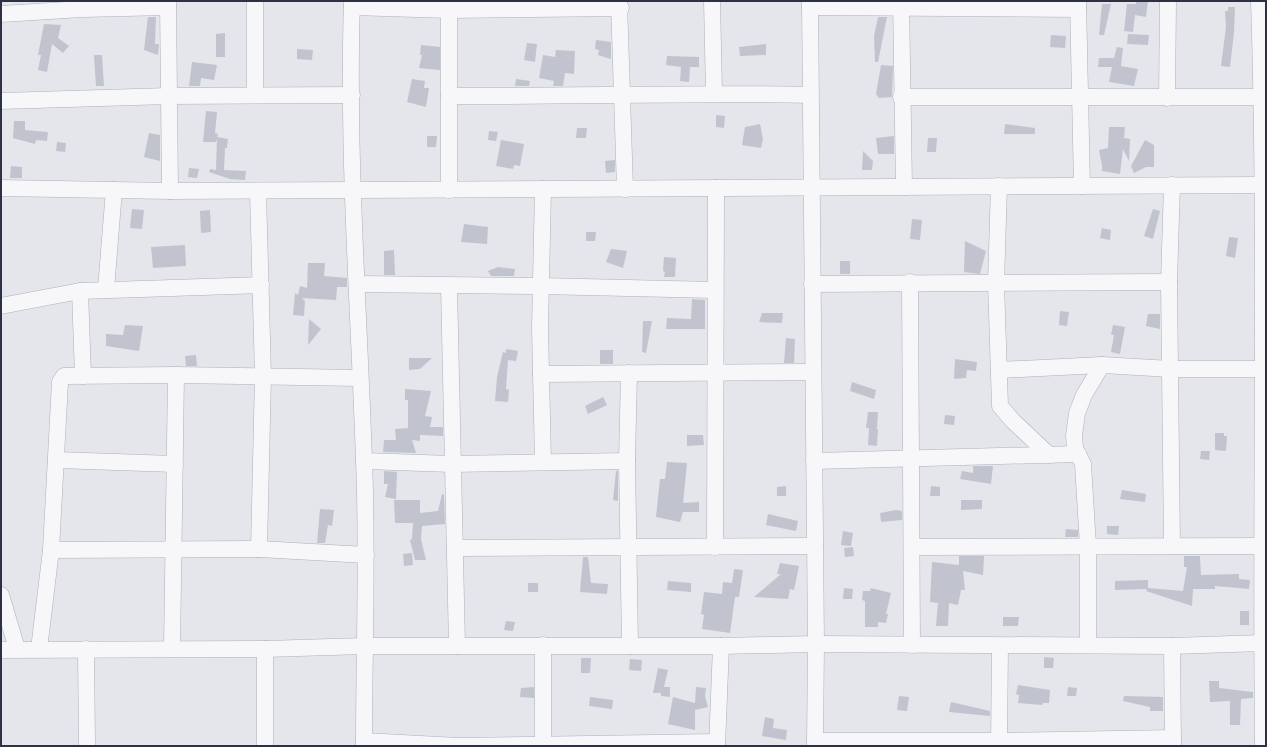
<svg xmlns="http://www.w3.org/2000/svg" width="1267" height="747" font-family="Helvetica,sans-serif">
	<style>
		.building { fill: #c1c4ce }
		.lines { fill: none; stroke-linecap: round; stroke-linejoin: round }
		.minor-casing { stroke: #adb0b9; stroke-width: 17 }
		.minor { stroke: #f7f7fa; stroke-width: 16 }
	</style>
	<rect width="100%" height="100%" fill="#e4e6eb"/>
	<g class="building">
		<path d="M1136,1H1148L1146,17L1135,15L1133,32L1124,31L1127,4H1136Z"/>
		<path d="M1102,4H1111L1104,35H1099Z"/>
		<path d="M1228,7H1235L1234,32L1230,67L1221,66L1226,27L1225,11H1228Z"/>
		<path d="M148,17H156L155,44H159L158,55L144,50Z"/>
		<path d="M878,17H887L878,62H875L874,36Z"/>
		<path d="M44,24L61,25L58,38L69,46L63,53L52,44L47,72L38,70L41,55H38Z"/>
		<path d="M225,33V57H216V34Z"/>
		<path d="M1128,34L1149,35L1148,45L1127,44Z"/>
		<path d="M1051,35L1066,36L1065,48L1050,47Z"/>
		<path d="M596,40L611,42V59L598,55L599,50L595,49Z"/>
		<path d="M527,43L537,44L535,62L524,60Z"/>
		<path d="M766,44V55L740,56L739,47Z"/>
		<path d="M421,45L440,47V70L419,68L422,55H420Z"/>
		<path d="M1117,47L1123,48L1121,66L1138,69L1134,86L1109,82L1112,67H1098L1099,58H1114Z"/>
		<path d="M297,49L313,50L312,60L297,59Z"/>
		<path d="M556,50L575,51L574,74L565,73L563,86H553L554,81L539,78L543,55L555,57Z"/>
		<path d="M94,55H102L104,86H96Z"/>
		<path d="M667,56L699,57V67H690L689,82L680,81L681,67L666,65Z"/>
		<path d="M192,62L217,65L214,80L201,78L200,86H189Z"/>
		<path d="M881,65L893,66L892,97L879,98L876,94Z"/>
		<path d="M412,79L425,81L424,88H429L426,107L407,102Z"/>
		<path d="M516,79L530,81L529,86H515Z"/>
		<path d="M206,111L217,112L215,133L218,134L217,137L228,139L227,148H225L224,170L246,171L245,180L230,179L209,172L210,169L216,170L217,138L216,142H203Z"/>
		<path d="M716,115L725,116L724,128L716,127Z"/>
		<path d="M14,121H25V130L48,132L47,141L36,140L35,144L13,138Z"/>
		<path d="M760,124L763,139L761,148L742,145L745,127Z"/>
		<path d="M1005,124L1035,128V134H1004Z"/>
		<path d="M1109,127H1125L1124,138L1130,139L1129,161L1123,149L1120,174L1102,171V165L1099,150L1108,148Z"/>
		<path d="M577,128H587L586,138H576Z"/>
		<path d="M489,131L498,132L496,141L488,140Z"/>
		<path d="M149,133L160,135V161L144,157Z"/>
		<path d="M427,136H437L436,147H427Z"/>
		<path d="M894,136V154H878L876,138Z"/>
		<path d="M928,138H937L936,152H927Z"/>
		<path d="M501,140L524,144L520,166L514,165L513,169L496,166Z"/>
		<path d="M1145,140L1154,145V167H1146L1134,173L1131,166Z"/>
		<path d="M57,142L66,143L65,152L56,151Z"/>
		<path d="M863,151L873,161L872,170H862Z"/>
		<path d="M615,160V172L606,173L605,161Z"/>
		<path d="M11,166L22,167V178H10Z"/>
		<path d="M189,168L199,169L197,178L188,177Z"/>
		<path d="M132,209L144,210L142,229L130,228Z"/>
		<path d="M1153,209L1160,211L1153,239L1144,236Z"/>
		<path d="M210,210L211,232L201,233L200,211Z"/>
		<path d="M912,219L922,220L920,240L910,239Z"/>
		<path d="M464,224L488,227L487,244L461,242Z"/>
		<path d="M1102,228L1111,230L1110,240L1100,238Z"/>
		<path d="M586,232H596L595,241H586Z"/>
		<path d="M1229,237L1238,238L1235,258L1226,256Z"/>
		<path d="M965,241L986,251L980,274L964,272Z"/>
		<path d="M185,245L186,266L153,268L151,247Z"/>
		<path d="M611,249L627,251L623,268L606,262Z"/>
		<path d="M394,250L395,275H384V251Z"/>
		<path d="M664,257L676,258L675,277H664L665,272L663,271Z"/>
		<rect x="840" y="261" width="10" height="13"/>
		<path d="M308,263H325L324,276L347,278V287H337L336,300L302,298L305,301L304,316L293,315L295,293L298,295L300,286L307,288Z"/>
		<path d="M498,267L515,269L514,276H491L488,271Z"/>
		<path d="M692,299L705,300V329H666L667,318L691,319Z"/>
		<path d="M1060,311L1069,312L1067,326L1059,325Z"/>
		<path d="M762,313H783L782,323L759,322Z"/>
		<path d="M1148,314H1160V329L1146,326Z"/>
		<path d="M309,319L321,329L308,345Z"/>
		<path d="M643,321H652L646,353L642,352Z"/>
		<path d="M125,325L143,326L139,351L106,346V334L123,335Z"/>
		<path d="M1113,325L1125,327L1120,354L1111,352L1114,335H1111Z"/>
		<path d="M786,338L795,339L794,363H784Z"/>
		<path d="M506,349L518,351L516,361L508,360L506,389L509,390L508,402L495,401L497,377L503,352L506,353Z"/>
		<rect x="600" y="350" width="13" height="14"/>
		<path d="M196,355L197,366H186L185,356Z"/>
		<path d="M409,358H432L420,369L409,370Z"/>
		<path d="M955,359L977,362L976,371L967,370L966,378L954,379Z"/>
		<path d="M852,382L876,390L874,399L850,391Z"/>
		<path d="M405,389L431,391L425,416L432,417L430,427H443V436L420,435V441L412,440L416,453L383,452L384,440H396L395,429L408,428V400H405Z"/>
		<path d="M603,397L607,405L588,414L585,406Z"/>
		<path d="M868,412H878L877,428H875L878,429L877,446L868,445L869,428H866Z"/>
		<path d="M945,415L955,416L954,425L944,424Z"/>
		<path d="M1215,433H1224V436H1227L1226,451L1215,450Z"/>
		<path d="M687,435H703L704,445L687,446Z"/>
		<path d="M1201,451H1210L1209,460L1200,459Z"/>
		<path d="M667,462L687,463L683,503L699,502V512H683L680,522L656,517L660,479H665Z"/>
		<path d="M973,466H993L991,484L960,479L962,471L973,473Z"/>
		<path d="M384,471L397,472L396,499L385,497L388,484H384Z"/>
		<path d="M616,471H618V501L613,500Z"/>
		<path d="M786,486V496H777V487Z"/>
		<path d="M931,486L940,487V496H930Z"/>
		<path d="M1122,490L1146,494L1145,502L1120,499Z"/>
		<path d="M442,494L444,495L445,524L422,526L421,539L426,560H415L410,540L412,539L413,523H395L394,500H420V513L438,511Z"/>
		<path d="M961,500H982V509L961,510Z"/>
		<path d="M320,509L334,510L332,526L328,525L325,543H317Z"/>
		<path d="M896,510L902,511V520L881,522L880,513Z"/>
		<path d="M768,514L798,521L796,531L766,525Z"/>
		<path d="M1107,526H1119L1118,535L1107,534Z"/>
		<path d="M1066,529L1078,530V537H1065Z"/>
		<path d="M843,531L853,533L851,546L841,545Z"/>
		<path d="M853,547L854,556L845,557L844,548Z"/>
		<path d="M412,553L413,565L404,566L403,554Z"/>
		<path d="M959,556H984L983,575L963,571L965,590H961L958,605L949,603L948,626H936L938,603L930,602L932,562L959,565Z"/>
		<path d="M1184,556H1200L1201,575L1239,574V579L1250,580L1249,589L1215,586V589H1193L1192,606L1146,591L1147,589L1115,590V581L1148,580V588L1183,591L1187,567H1184Z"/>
		<path d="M583,557H588L591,583L608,584L607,594L580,592Z"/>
		<path d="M780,563L799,566L794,590L790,589L788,599L754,597L781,574H777Z"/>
		<path d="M734,569L743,570L739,597H735L730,633L702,629L704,615L701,614L704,592L722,594L723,582L732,583Z"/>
		<path d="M668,581L691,583V592L667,590Z"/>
		<rect x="528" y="583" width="10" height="9"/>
		<path d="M844,588L853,589L852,599H843Z"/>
		<path d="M871,588L891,593L886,614H888L886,623L878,622V627H865V601L862,600L863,591H870Z"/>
		<rect x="1240" y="611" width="9" height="14"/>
		<path d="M1003,617H1019L1018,626H1003Z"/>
		<path d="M506,621L515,622L513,631L504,630Z"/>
		<path d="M1044,657L1054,658L1053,668H1044Z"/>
		<path d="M581,658H591L590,673H581Z"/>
		<path d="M630,659L642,660L641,671L629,670Z"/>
		<path d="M658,668L668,670L664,687H670V697L661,696V693H653Z"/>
		<path d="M1209,681H1219V688L1253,692V698L1241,699L1240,725H1230V701L1210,702Z"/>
		<path d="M1018,685L1050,690L1049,703H1043L1042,705L1018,703L1019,695L1016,694Z"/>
		<path d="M534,687V698L520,697L521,688Z"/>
		<path d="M696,687L706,688L705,696L708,707L695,710V730L668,724L673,697L695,703Z"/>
		<path d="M1068,687L1077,688L1076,696H1067Z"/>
		<path d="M899,696L909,697L907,711L897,710Z"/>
		<path d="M1124,696L1163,697V711H1150V707L1123,701Z"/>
		<path d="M590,697L613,700L612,709L589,706Z"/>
		<path d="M951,702L990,711V716L949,712Z"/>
		<path d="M765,717L774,719L773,728L787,730L786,740L762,736Z"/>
	</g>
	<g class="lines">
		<g class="minor-casing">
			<g id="minor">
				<path d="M168,1L170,191"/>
				<path d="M352,1C347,155 359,308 364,461C368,556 364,651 364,746"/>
				<path d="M619,1L625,189"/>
				<path d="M712,1L714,93"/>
				<path d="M810,1L816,644L815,746"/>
				<path d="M901,1L904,187"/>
				<path d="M1078,1L1082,186"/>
				<path d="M1259,1C1267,249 1260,498 1263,746"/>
				<path d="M352,7L449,10L621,8"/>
				<path d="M810,7L1078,9"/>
				<path d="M1,14L82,9L168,7"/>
				<path d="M255,95V1"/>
				<path d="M449,96C570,97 690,92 810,95"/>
				<path d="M901,97H1262"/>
				<path d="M1167,98L1168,1"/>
				<path d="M1,101L169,96L352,95"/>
				<path d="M1172,185L1169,282L1172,546"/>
				<path d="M999,186L996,283L1000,406L1013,421L1049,455"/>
				<path d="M1,188L170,191L1262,185"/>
				<path d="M543,189L540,328L543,462"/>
				<path d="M449,190V1"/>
				<path d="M258,191L263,376L259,549"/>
				<path d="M910,282L912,645"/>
				<path d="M357,284L540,286L715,290"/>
				<path d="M812,284L1169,282"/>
				<path d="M449,286L457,646"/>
				<path d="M106,289L114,190"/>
				<path d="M80,291L83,376"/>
				<path d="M1,306L80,291L261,285"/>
				<path d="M999,370L1102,365L1171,369H1262"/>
				<path d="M629,373L627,461L630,646"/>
				<path d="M541,374L813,372"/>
				<path d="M56,460L175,464"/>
				<path d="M364,461L452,464L627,461"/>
				<path d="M814,461L1078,454"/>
				<path d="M715,547L716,188"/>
				<path d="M912,547L1263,546"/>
				<path d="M455,548L815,546"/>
				<path d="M51,550L259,549L366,555"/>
				<path d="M1,595L17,649"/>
				<path d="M1088,645V546L1083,464L1075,448L1074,436L1077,413L1084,395L1102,365"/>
				<path d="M1172,646L1173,746"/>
				<path d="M39,649L51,550L60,382L64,376L176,375L360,378"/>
				<path d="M86,649L87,746"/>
				<path d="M172,649L176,375"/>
				<path d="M265,649V746"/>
				<path d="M1,650L265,649L364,646H721L816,644L1172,646L1263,643"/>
				<path d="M364,741L458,746L717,742"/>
				<path d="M815,741H999L1173,738"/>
				<path d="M543,746V645"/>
				<path d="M717,746L721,646"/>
				<path d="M999,746L1000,646"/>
			</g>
		</g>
		<use href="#minor" class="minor"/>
	</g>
	<rect width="1267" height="747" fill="none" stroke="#2c3143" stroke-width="4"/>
</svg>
